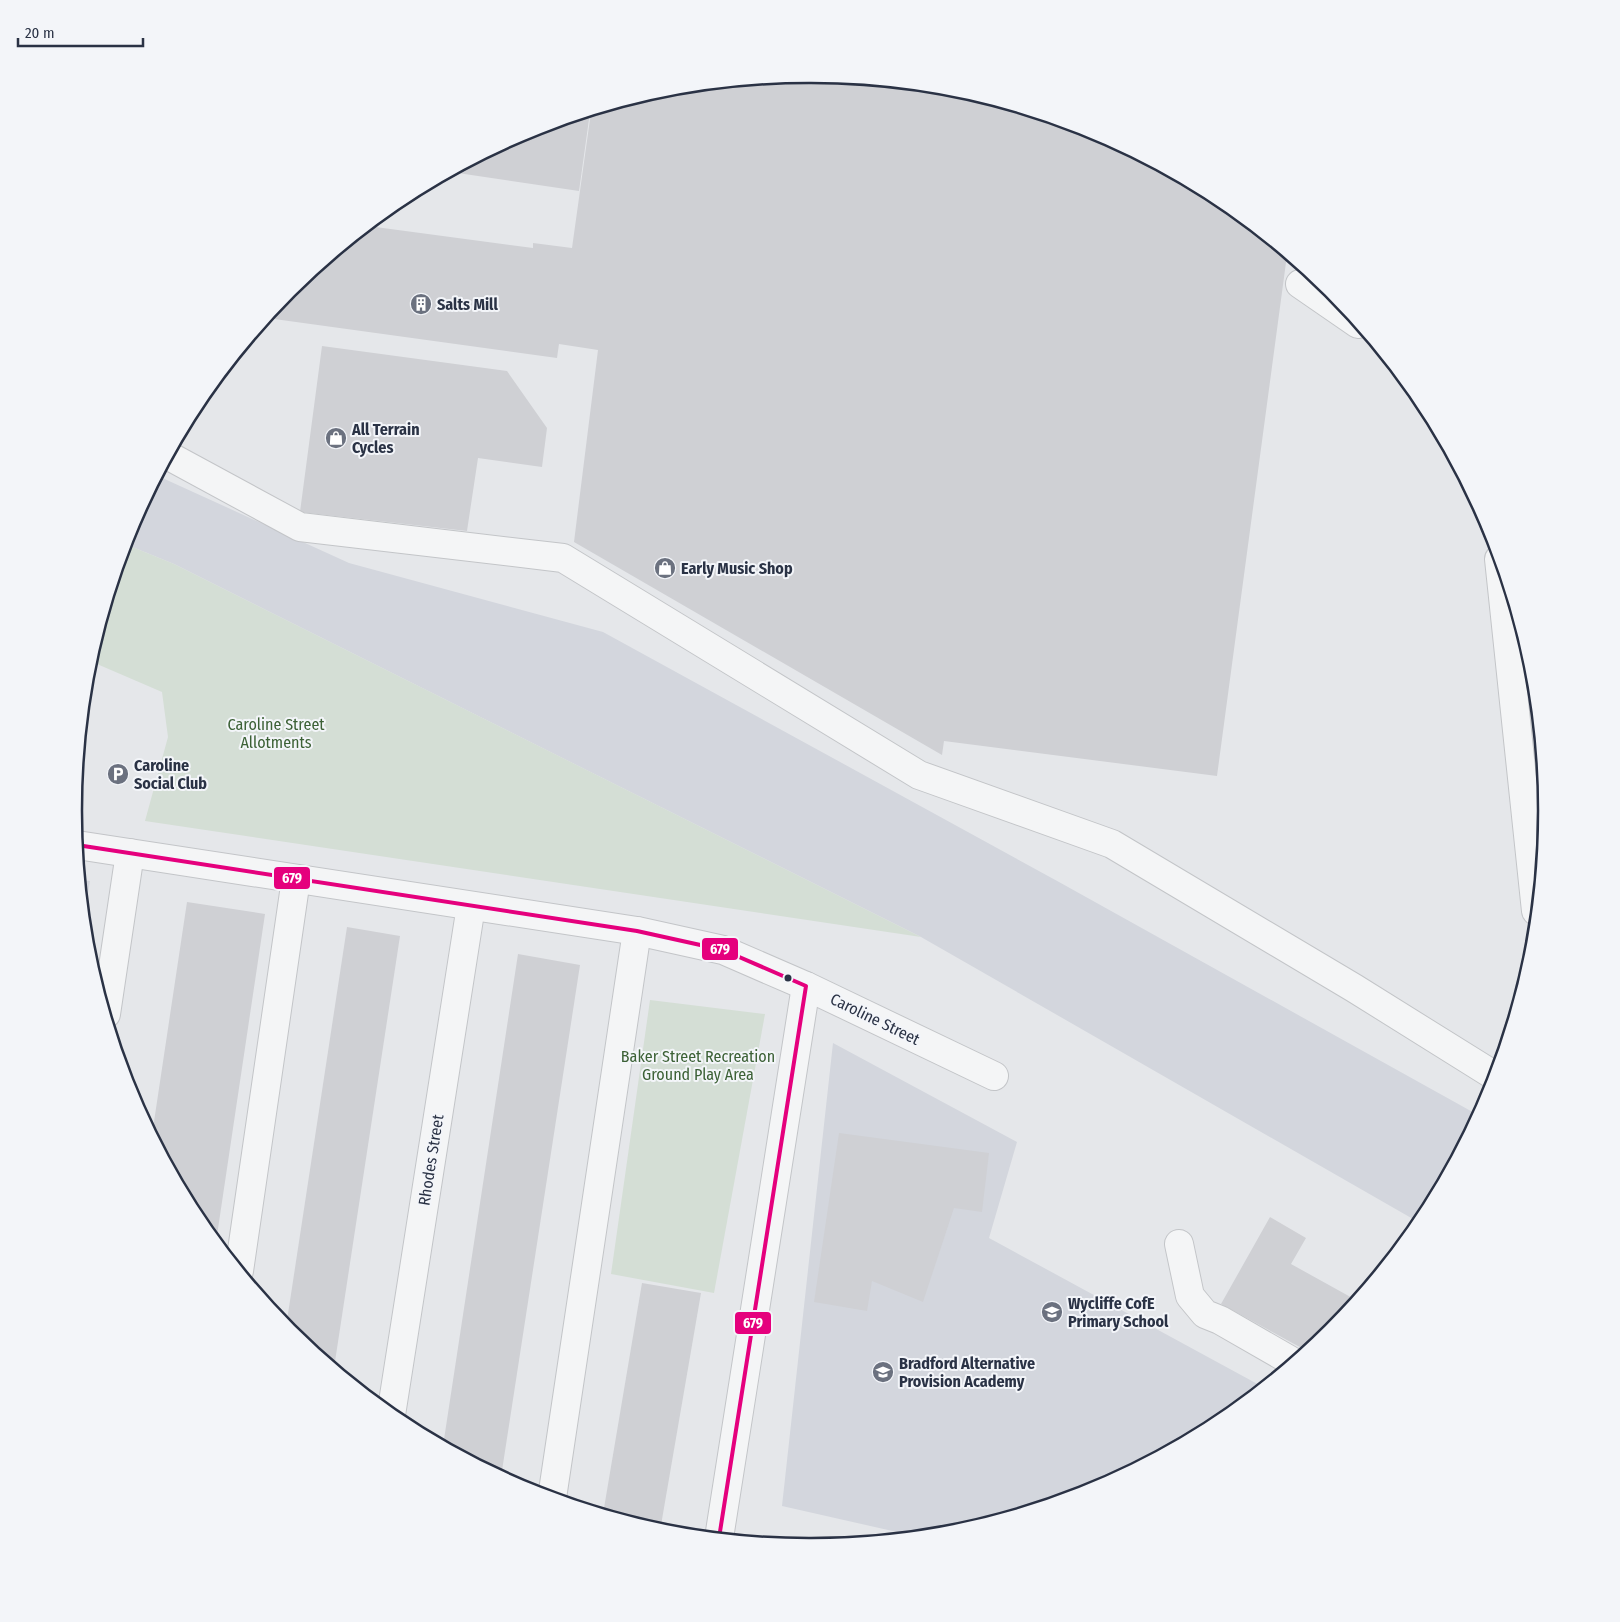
<svg xmlns="http://www.w3.org/2000/svg" width="1620" height="1622" font-family="'Fira Sans Condensed',sans-serif">
	<style>
		.built { fill: #d3d6dd }
		.green { fill: #d4ded5 }
		.building { fill: #cfd0d4 }
		.lines { fill: none; stroke-linecap: round; stroke-linejoin: round }
		.minor-casing { stroke: #c3c5c8; stroke-width: 30 }
		.minor { stroke: #f4f5f6; stroke-width: 28 }
		.bus-1-casing { stroke: #f3f5f9; stroke-width: 8 }
		.bus-1 { stroke: #e5007d; stroke-width: 4 }
		.bus-dot { fill: #2a3245; stroke: #f3f5f9; stroke-width: 2 }
		.labels { text-anchor: middle; dominant-baseline: central; stroke-width: 4; stroke-linejoin: round; paint-order: stroke }
		.poi-label { font-size: 16px; font-weight: bold; fill: #2a3245; stroke: #f3f5f9; text-anchor: start }
		.park-label { font-size: 16px; fill: #3c6136; stroke: #f3f5f9 }
		.street-label { font-size: 16px; fill: #2a3245; stroke: #f3f5f9 }
		.rim { fill: none; stroke: #2a3245; stroke-width: 2.5 }
		.line-badge { stroke: #f3f5f9; stroke-width: 2 }
		.badge-label { font-size: 14px; text-anchor: middle; font-weight: bold; fill: #fff }
	</style>
	<rect width="100%" height="100%" fill="#e5e7ea"/>
	<g class="built">
		<path d="M158,476L349,563L603,632L1059,882L1478,1115L1422,1220L1420,1223L921,937L174,564L125,544L130,529Z"/>
		<path d="M81,880L90,881L84,918Z"/>
		<path d="M833,1043L1017,1142L989,1238L1263,1387L1219,1423L1091,1491L953,1533L919,1537L782,1506Z"/>
	</g>
	<g class="green">
		<path d="M125,544L174,564L921,937L145,821L168,737L162,692L90,661Z"/>
		<path d="M650,1000L765,1014L714,1293L611,1274Z"/>
	</g>
	<g class="building">
		<path d="M810,75L954,89L1092,131L1219,199L1287,255L1217,776L944,741L942,755L574,542L598,350L559,344L557,358L267,318L290,290L368,226L533,248V243L572,248L591,112L667,89Z"/>
		<path d="M590,112L579,191L451,172L529,131Z"/>
		<path d="M322,346L507,371L547,428L542,467L478,458L467,531L300,512Z"/>
		<path d="M187,902L265,914L216,1242L198,1220L152,1135Z"/>
		<path d="M347,927L400,936L334,1368L286,1327Z"/>
		<path d="M518,954L580,965L501,1477L443,1446Z"/>
		<path d="M839,1133L989,1153L982,1212L954,1208L923,1302L872,1281L867,1311L814,1302Z"/>
		<path d="M1270,1217L1306,1238L1291,1264L1356,1300L1330,1332L1307,1351L1221,1304Z"/>
		<path d="M642,1283L701,1293L660,1531L603,1514Z"/>
	</g>
	<g class="lines">
		<g class="minor-casing">
			<g id="minor">
				<path d="M1300,284L1358,324"/>
				<path d="M169,456L300,527L563,558L919,775L1112,844L1354,988L1495,1076"/>
				<path d="M1499,559L1536,911"/>
				<path d="M77,845L637,931L723,950L806,986L994,1076"/>
				<path d="M106,1014L130,853"/>
				<path d="M1179,1244L1190,1296L1205,1314L1220,1320L1293,1362"/>
				<path d="M239,1271L296,879"/>
				<path d="M391,1415L471,906"/>
				<path d="M552,1498L637,931"/>
				<path d="M719,1538L806,986"/>
			</g>
		</g>
		<use href="#minor" class="minor"/>
		<g class="bus-1-casing">
			<path id="bus-1" d="M77,845L637,931L723,950L806,986L719,1538"/>
		</g>
		<use href="#bus-1" class="bus-1"/>
	</g>
	<defs>
		<g id="building-disc" transform="scale(1.125)"><circle r="9.5" fill="#6b717f" stroke="#f3f5f9"/><path d="M-4-6H4V6H1V3H-1V6H-4ZM-2.5-4.3h1.7v1.8h-1.7ZM.8-4.3h1.7v1.8H.8ZM-2.5-1h1.7V.8h-1.7ZM.8-1h1.7V.8H.8Z" fill="#fff"/></g>
		<g id="shop-disc" transform="scale(1.125)"><circle r="9.5" fill="#6b717f" stroke="#f3f5f9"/><path d="M-5-2.5h2.3a2.7 3.5 0 0 1 5.4 0H5L5.5 6h-11ZM-1.5-2.5h3a1.5 2.3 0 0 0-3 0Z" fill="#fff"/></g>
		<g id="parking-disc" transform="scale(1.125)"><circle r="9.5" fill="#6b717f" stroke="#f3f5f9"/><path d="M-3.5-5.5H1a3.5 3.5 0 0 1 0 7H-1V5.5H-3.5ZM-1-3.4V-.6H.8a1.4 1.4 0 0 0 0-2.8Z" fill="#fff"/></g>
		<g id="school-disc" transform="scale(1.125)"><circle r="9.5" fill="#6b717f" stroke="#f3f5f9"/><path d="M0-5L7-2L0 1L-7-2ZM-4 1L0 2.5L4 1V4Q0 6-4 4Z" fill="#fff"/></g>
	</defs>
	<g fill-rule="evenodd">
		<use href="#building-disc" x="421" y="304"/>
		<use href="#shop-disc" x="336" y="438"/>
		<use href="#shop-disc" x="665" y="568"/>
		<use href="#parking-disc" x="118" y="774"/>
		<use href="#school-disc" x="1052" y="1312"/>
		<use href="#school-disc" x="883" y="1372"/>
	</g>
	<circle class="bus-dot" cx="788" cy="978" r="4.5"/>
	<g class="labels">
		<g class="poi-label">
			<text x="437" y="304">Salts Mill</text>
			<text x="352" y="429">All Terrain<tspan x="352" dy="18">Cycles</tspan></text>
			<text x="681" y="568">Early Music Shop</text>
			<text x="134" y="765">Caroline<tspan x="134" dy="18">Social Club</tspan></text>
			<text x="1068" y="1303">Wycliffe CofE<tspan x="1068" dy="18">Primary School</tspan></text>
			<text x="899" y="1363">Bradford Alternative<tspan x="899" dy="18">Provision Academy</tspan></text>
		</g>
		<g class="park-label">
			<text x="276" y="724">Caroline Street<tspan x="276" dy="18">Allotments</tspan></text>
			<text x="698" y="1056">Baker Street Recreation<tspan x="698" dy="18">Ground Play Area</tspan></text>
		</g>
		<g class="street-label">
			<text transform="translate(875 1019) rotate(26)">Caroline Street</text>
			<text transform="translate(431 1160) rotate(-81)">Rhodes Street</text>
		</g>
	</g>
	<path d="M0 0H1620V1622H0ZM809 83H811A727 727 0 0 1 1538 810V811A727 727 0 0 1 811 1538H809A727 727 0 0 1 82 811V810A727 727 0 0 1 809 83Z" fill="#f3f5f9" fill-rule="evenodd"/>
	<path class="rim" d="M809 83H811A727 727 0 0 1 1538 810V811A727 727 0 0 1 811 1538H809A727 727 0 0 1 82 811V810A727 727 0 0 1 809 83Z"/>
	<g class="line-badge">
		<rect x="273" y="866" width="38" height="24" rx="5" fill="#e5007d"/>
		<rect x="701" y="937" width="38" height="24" rx="5" fill="#e5007d"/>
		<rect x="734" y="1311" width="38" height="24" rx="5" fill="#e5007d"/>
	</g>
	<g class="badge-label">
		<text x="292" y="883">679</text>
		<text x="720" y="954">679</text>
		<text x="753" y="1328">679</text>
	</g>
	<path d="M18 38v8h125v-8" fill="none" stroke="#2a3245" stroke-width="2.5"/>
	<text x="25" y="38" font-size="15" fill="#2a3245" stroke="#f3f5f9" stroke-width="4" paint-order="stroke">20 m</text>
</svg>
